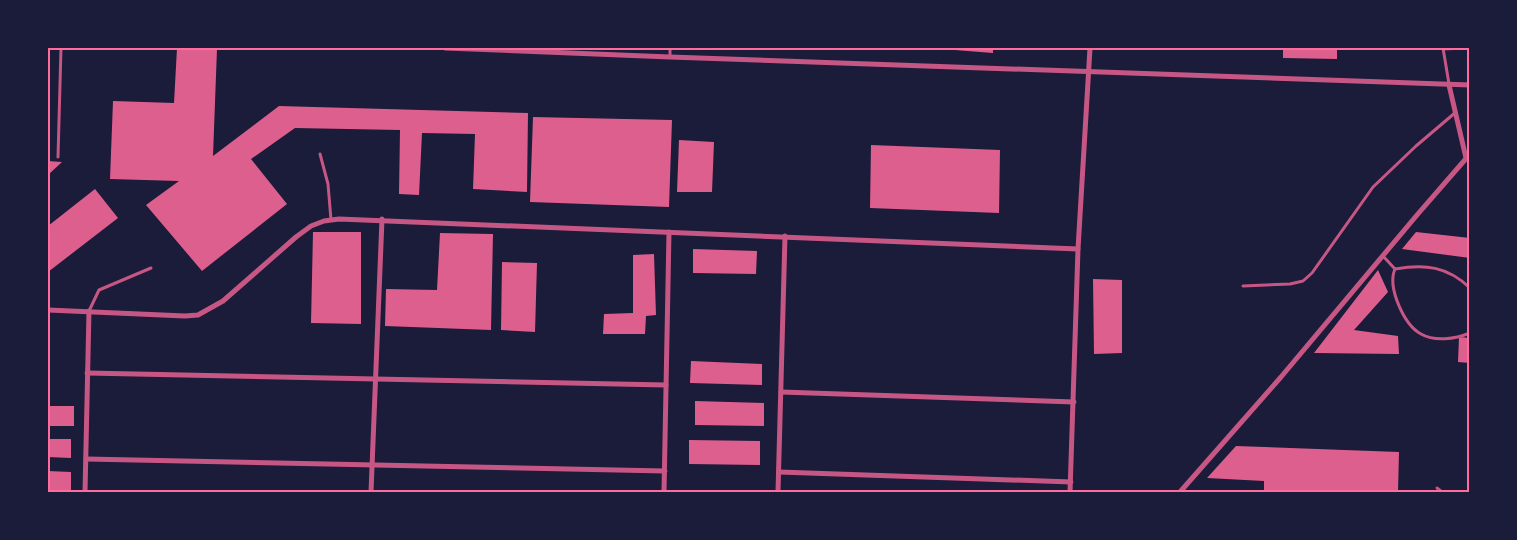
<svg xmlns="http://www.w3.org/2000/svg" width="1517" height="540" font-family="'Noto Serif',serif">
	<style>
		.building { fill: #dd5f8e }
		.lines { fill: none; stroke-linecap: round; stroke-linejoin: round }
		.service { stroke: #c65784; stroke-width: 3 }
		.minor { stroke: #c65784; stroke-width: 5 }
		.neatline { fill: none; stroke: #ff6b9d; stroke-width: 2 }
	</style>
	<rect width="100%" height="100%" fill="#1b1b3a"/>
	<g class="building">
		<path d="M177,48L217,49L213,156L279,106L528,113L527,192L473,189L475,134L422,133L419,195L399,194L400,130L295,128L251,159L287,204L202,271L146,205L179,181L110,179L113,101L174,103Z"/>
		<path d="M942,48H993V53L942,49Z"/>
		<path d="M1283,48H1337V59L1283,58Z"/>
		<path d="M533,117L672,120L669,207L530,202Z"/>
		<path d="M679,140L714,142L712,192H677Z"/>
		<path d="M871,145L1000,150L999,213L870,208Z"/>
		<path d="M48,161L62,162L48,175Z"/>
		<path d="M95,189L118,218L48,272V226Z"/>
		<path d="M313,232H361V324L311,323Z"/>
		<path d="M1416,232L1470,238V258L1402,249Z"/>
		<path d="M440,233L493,234L491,330L385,326L386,289L437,290Z"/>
		<path d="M693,249L757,251L756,274L693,273Z"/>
		<path d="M654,254L656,315L646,316L645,334H603L604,314L633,313V255Z"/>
		<path d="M502,262L537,263L535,332L501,330Z"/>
		<path d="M1378,270L1388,292L1354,330L1398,336L1399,354L1314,353Z"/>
		<path d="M1093,279L1122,280V353L1094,354Z"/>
		<path d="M1459,337L1470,338V363L1458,362Z"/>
		<path d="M691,361L762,364V385L690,383Z"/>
		<path d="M695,401L764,403V426L695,425Z"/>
		<rect x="48" y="406" width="26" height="20"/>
		<path d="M48,439H71V458L48,457Z"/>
		<path d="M689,440L760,441V465L689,464Z"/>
		<path d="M1236,446L1399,452L1398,492H1264V481L1207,478Z"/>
		<path d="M48,471L71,472V491L48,490Z"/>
	</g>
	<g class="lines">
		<g class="service">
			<path d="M670,48V57"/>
			<path d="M1443,48L1449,84"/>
			<path d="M1443,49L1464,48"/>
			<path d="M320,154L328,184L331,220"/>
			<path d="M58,157L61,48"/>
			<path d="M1383,256L1395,269"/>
			<path d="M1395,269C1387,287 1404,325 1421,334C1435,342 1455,339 1470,333"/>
			<path d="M1395,269C1425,264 1447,266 1470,288"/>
			<path d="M1243,286L1290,284L1303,281L1312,273L1373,187L1416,146L1456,112"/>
			<path d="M89,311L99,290L151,268"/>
			<path d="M1437,488L1442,492"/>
		</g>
		<g class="minor">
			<path d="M445,48L670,57L1470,85"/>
			<path d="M1449,85L1466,158"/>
			<path d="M48,310L185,316L198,315L223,301L296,237L311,226L324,221L339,219L1078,249"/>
			<path d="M87,373L666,385"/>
			<path d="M781,392L1074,402"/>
			<path d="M86,459L665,471"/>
			<path d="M779,472L1071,482"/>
			<path d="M85,492L89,311"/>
			<path d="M371,492L382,219"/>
			<path d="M664,492L669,232"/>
			<path d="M778,492L785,236"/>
			<path d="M1070,492L1078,249L1090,48"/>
			<path d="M1180,492L1281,377L1417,215L1470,154"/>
		</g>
	</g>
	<rect width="1517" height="540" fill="none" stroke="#1b1b3a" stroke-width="98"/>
	<rect x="49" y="49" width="1419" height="442" class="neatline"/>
</svg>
